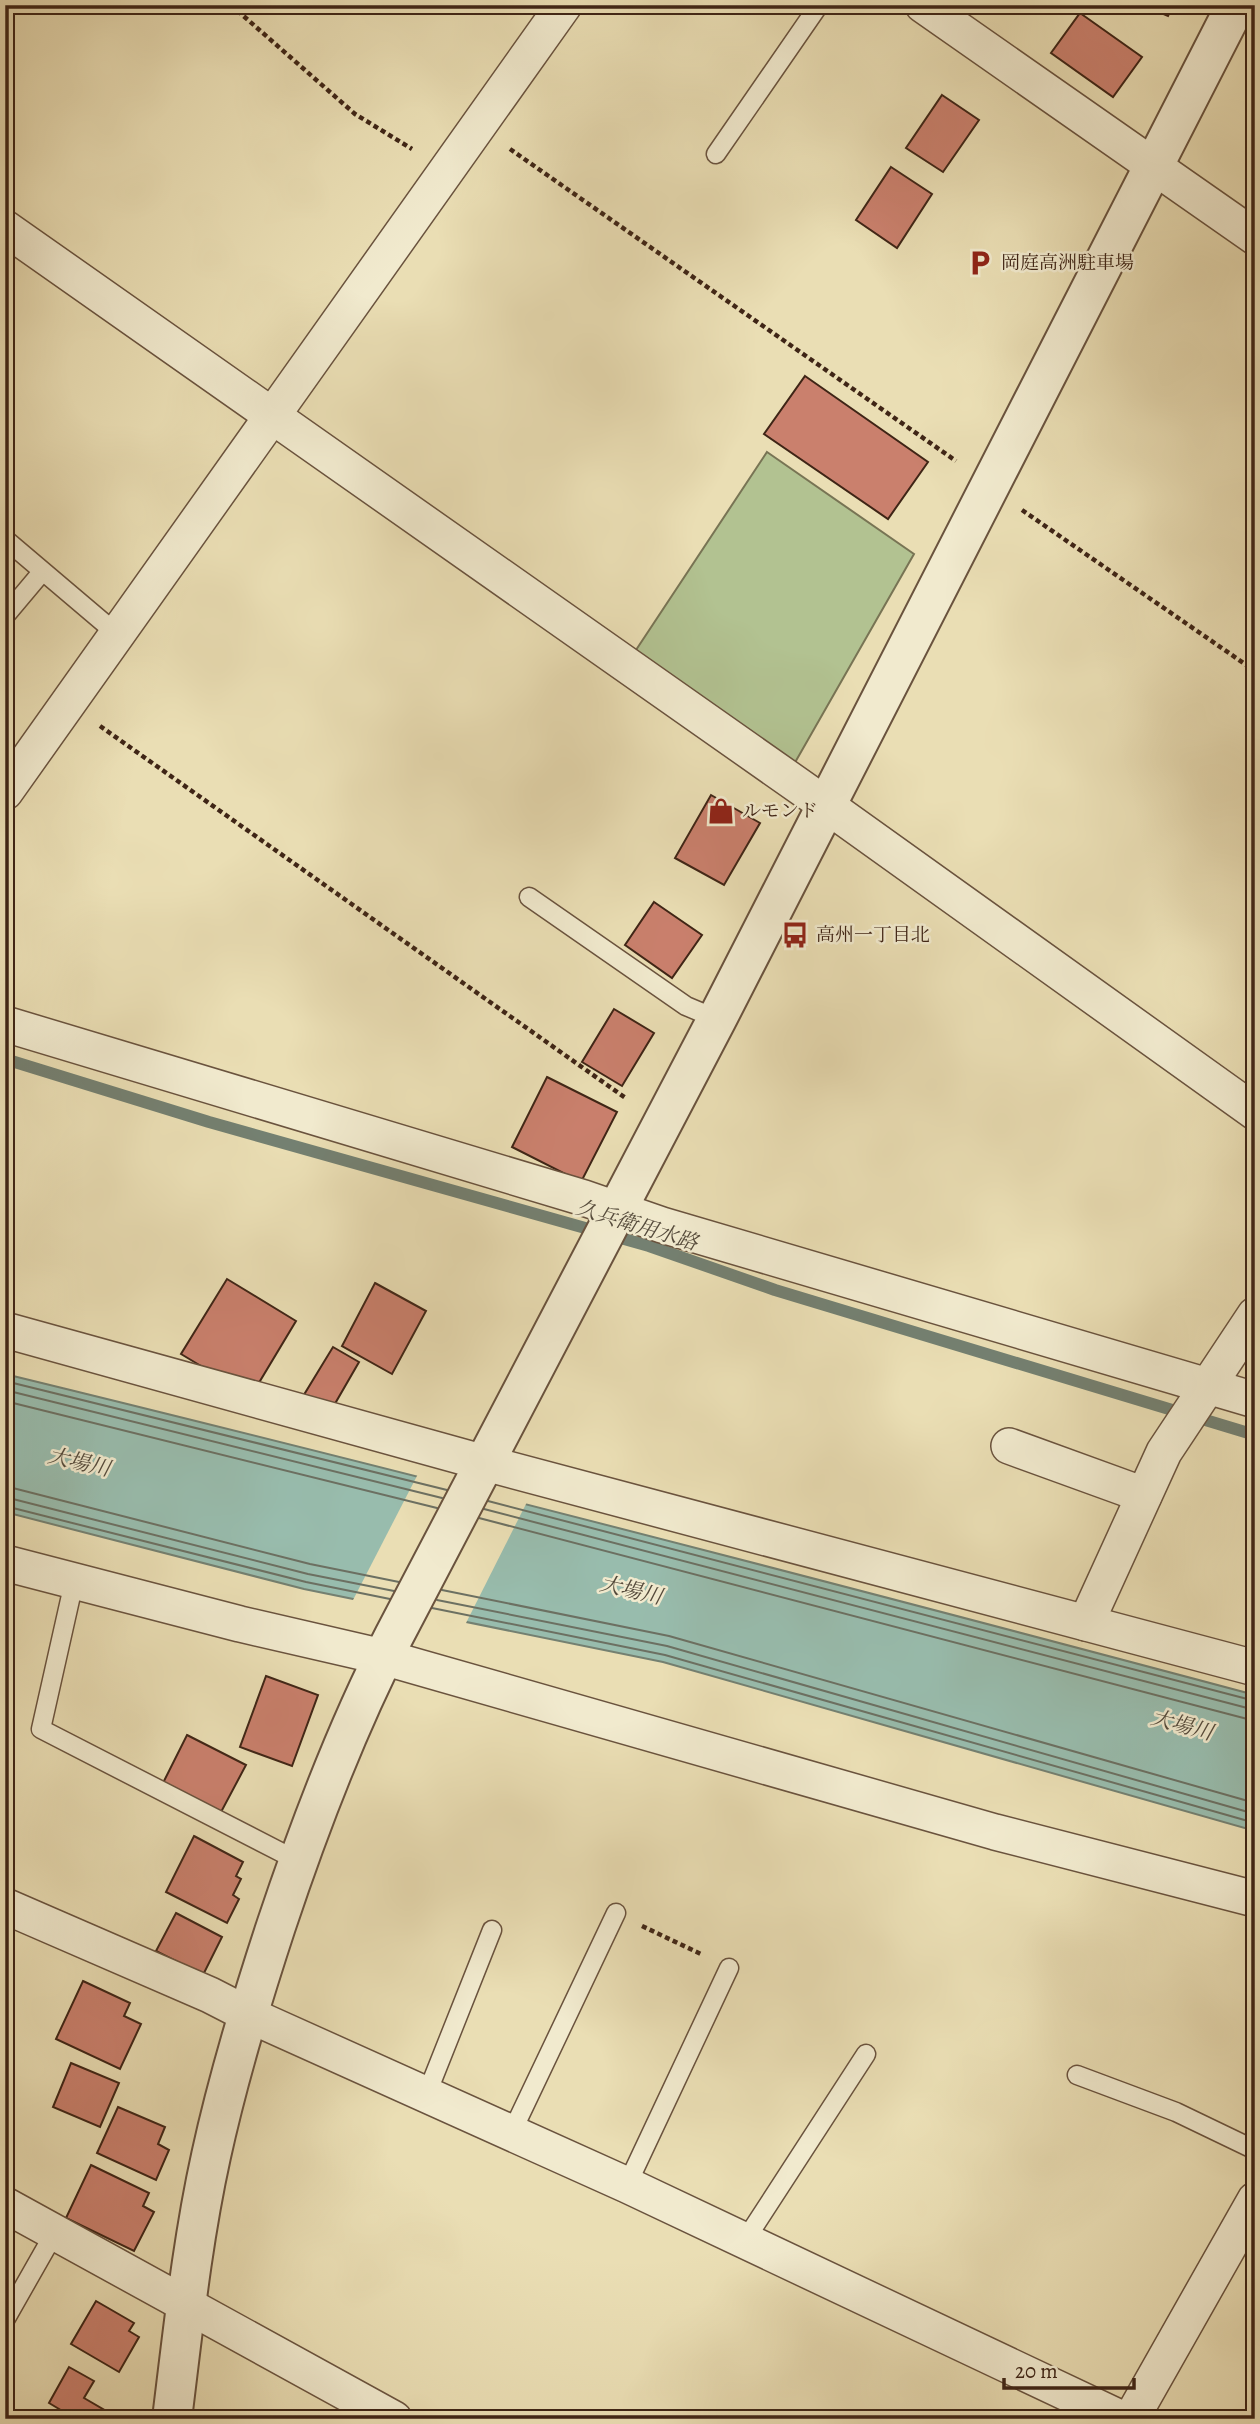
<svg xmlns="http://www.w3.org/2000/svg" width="1260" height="2424" font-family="Alegreya,'Noto Serif JP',serif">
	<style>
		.green { fill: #b2c291; stroke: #787454; stroke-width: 2 }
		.water { fill: #98bcad; stroke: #748071; stroke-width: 2 }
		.pier { fill: #eadeb4 }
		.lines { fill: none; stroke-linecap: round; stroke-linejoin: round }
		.shore { stroke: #6c7062; stroke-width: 2 }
		.stream { stroke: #748071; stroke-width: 12 }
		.building { fill: #ca806d; stroke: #3f2516; stroke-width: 2 }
		.service-casing { stroke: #6a533e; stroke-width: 21 }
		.minor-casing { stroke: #6a533e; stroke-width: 38 }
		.tertiary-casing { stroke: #6a533e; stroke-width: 42 }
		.path { stroke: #3f2516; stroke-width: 4.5; stroke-dasharray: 5 3.5; stroke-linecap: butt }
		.service { stroke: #f1eace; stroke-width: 18 }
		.minor { stroke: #f1eace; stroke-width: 35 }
		.tertiary { stroke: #f1eace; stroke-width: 38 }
		.labels { text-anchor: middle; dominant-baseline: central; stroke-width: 5; stroke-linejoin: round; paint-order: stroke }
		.poi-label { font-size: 19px; fill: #3f2516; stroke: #f1eace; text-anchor: start }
		.water-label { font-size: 21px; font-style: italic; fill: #554b3c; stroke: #f1eace }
	</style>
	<rect width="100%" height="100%" fill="#eadeb4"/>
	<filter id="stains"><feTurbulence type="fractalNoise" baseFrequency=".00286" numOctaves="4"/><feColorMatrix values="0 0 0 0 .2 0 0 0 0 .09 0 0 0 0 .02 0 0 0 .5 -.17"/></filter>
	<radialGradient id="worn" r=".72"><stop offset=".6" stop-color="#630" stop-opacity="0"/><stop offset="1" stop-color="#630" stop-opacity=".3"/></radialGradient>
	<path class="green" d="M767,452L914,554L793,766L636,650Z"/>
	<path class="water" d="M5,1374C423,1476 839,1584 1255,1695V1831L663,1662L304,1589L5,1512Z"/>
	<path class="pier" d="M419,1472L528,1500L465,1625L352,1602Z"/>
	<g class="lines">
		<g class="shore">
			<path d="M5,1381L447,1490"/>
			<path d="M5,1390L442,1498"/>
			<path d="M5,1401L437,1508"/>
			<path d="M5,1486L310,1564L399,1582"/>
			<path d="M5,1497L308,1574L394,1591"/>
			<path d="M488,1501L1255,1701"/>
			<path d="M5,1506L306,1582L390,1599"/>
			<path d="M484,1509L1255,1710"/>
			<path d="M479,1518L1255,1721"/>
			<path d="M442,1590L669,1636L1255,1803"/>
			<path d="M437,1600L667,1646L1255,1814"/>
			<path d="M432,1608L665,1655L1255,1823"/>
		</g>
		<path class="stream" d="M5,1059L209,1122L649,1246L775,1290L1255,1435"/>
	</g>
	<g class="building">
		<path d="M1142,5H1173L1168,16Z"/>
		<path d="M1080,13L1142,57L1113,97L1051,53Z"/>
		<path d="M942,95L979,120L943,172L906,148Z"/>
		<path d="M891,167L932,194L897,248L856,220Z"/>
		<path d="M805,376L928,462L888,519L764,434Z"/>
		<path d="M711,795L760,823L724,885L675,858Z"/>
		<path d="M654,902L702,935L672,978L625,945Z"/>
		<path d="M614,1009L654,1033L622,1086L582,1062Z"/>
		<path d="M547,1077L617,1112L581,1182L512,1147Z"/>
		<path d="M227,1279L296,1321L251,1396L181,1354Z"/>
		<path d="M375,1283L426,1311L392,1374L342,1346Z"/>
		<path d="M333,1347L359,1362L329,1414L302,1398Z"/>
		<path d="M266,1676L318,1695L292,1766L240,1747Z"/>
		<path d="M187,1735L246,1765L220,1814L162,1785Z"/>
		<path d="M194,1836L243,1862L236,1876L241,1879L233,1895L239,1899L227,1923L166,1892Z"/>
		<path d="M176,1913L222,1937L203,1975L156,1951Z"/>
		<path d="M83,1981L130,2003L124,2016L141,2024L120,2069L56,2039Z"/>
		<path d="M71,2063L119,2083L100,2127L53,2107Z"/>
		<path d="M118,2107L165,2127L158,2144L169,2150L156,2180L97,2153Z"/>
		<path d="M91,2165L149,2193L143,2206L154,2212L134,2251L66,2218Z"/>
		<path d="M96,2301L134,2323L129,2331L139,2337L119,2372L71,2344Z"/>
		<path d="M69,2367L94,2381L84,2398L113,2415L111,2419H76L49,2403Z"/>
	</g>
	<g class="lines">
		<g class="service-casing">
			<g id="service">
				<path d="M716,154L819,5"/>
				<path d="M5,539L117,634"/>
				<path d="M5,616L42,572"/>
				<path d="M529,897L686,1006L717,1019"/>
				<path d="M74,1582L41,1729L298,1861"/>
				<path d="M1077,2075L1176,2112L1255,2150"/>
				<path d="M426,2096L492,1930"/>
				<path d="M511,2134L616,1913"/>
				<path d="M627,2185L729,1968"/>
				<path d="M744,2242L866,2054"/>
				<path d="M5,2320L55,2232"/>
			</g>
		</g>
		<g class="minor-casing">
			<g id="minor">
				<path d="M923,5L1255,237"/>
				<path d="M5,228L826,805L1255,1112"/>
				<path d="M5,792L564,5"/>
				<path d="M5,1024L584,1198L662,1225L1255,1400"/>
				<path d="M5,1330L485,1463L1255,1668"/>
				<path d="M1009,1446L1144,1495"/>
				<path d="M5,1563L240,1624L383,1657L995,1832L1255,1899"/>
				<path d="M1086,1623L1164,1452L1255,1315"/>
				<path d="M5,1906L210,1995L247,2014L627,2185L1122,2419"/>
				<path d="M5,2205L394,2419"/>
				<path d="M1131,2419L1255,2200"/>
			</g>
		</g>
		<g class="tertiary-casing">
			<path id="tertiary" d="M172,2419C183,2331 192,2242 211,2156C228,2078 251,2002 276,1926C309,1827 346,1729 394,1636L717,1019L1236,5"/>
		</g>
		<g class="path">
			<path d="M231,5L355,114L412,149"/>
			<path d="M510,149L956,461"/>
			<path d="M1022,510L1255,671"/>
			<path d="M100,726L627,1099"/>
			<path d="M642,1926L703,1955"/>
		</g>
		<use href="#service" class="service"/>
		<use href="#minor" class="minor"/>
		<use href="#tertiary" class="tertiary"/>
	</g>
	<defs>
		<g id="parking-bare" transform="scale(2.1)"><path d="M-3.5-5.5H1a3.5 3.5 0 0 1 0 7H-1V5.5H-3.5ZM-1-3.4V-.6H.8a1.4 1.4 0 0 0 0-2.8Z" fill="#8f2418" stroke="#f1eace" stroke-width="2.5" paint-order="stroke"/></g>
		<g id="shop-bare" transform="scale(2.1)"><path d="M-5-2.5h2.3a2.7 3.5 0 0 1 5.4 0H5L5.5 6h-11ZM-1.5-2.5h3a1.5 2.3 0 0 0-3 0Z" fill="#8f2418" stroke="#f1eace" stroke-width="2.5" paint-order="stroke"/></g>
		<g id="bus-bare" transform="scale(2.1)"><path d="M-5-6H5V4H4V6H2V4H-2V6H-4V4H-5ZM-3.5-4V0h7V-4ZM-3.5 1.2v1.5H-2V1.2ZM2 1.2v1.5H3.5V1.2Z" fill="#8f2418" stroke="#f1eace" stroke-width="2.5" paint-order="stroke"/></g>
	</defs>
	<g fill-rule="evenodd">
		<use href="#parking-bare" x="980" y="263"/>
		<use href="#shop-bare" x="721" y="811"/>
		<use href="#bus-bare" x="795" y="935"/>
	</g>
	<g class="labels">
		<g class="poi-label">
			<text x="1001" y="263">岡庭高洲駐車場</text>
			<text x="742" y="811">ルモンド</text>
			<text x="816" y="935">高州一丁目北</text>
		</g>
		<g class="water-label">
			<text transform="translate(637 1225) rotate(17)">久兵衛用水路</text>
			<text transform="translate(79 1462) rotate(13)">大場川</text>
			<text transform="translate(631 1590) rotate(13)">大場川</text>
			<text transform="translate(1182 1725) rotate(15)">大場川</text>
		</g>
	</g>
	<rect width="1260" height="2424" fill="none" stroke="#eadeb4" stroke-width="28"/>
	<rect x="7" y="7" width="1246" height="2410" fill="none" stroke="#3f2516" stroke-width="3.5"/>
	<rect x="14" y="14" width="1232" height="2396" fill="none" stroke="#3f2516" stroke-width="2"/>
	<path d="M1004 2378v10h130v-10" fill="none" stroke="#3f2516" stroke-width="3.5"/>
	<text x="1015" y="2378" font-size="21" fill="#3f2516" stroke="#f1eace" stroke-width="5" paint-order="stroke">20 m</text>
	<rect width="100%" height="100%" filter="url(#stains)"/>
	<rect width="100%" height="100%" fill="url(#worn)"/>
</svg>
